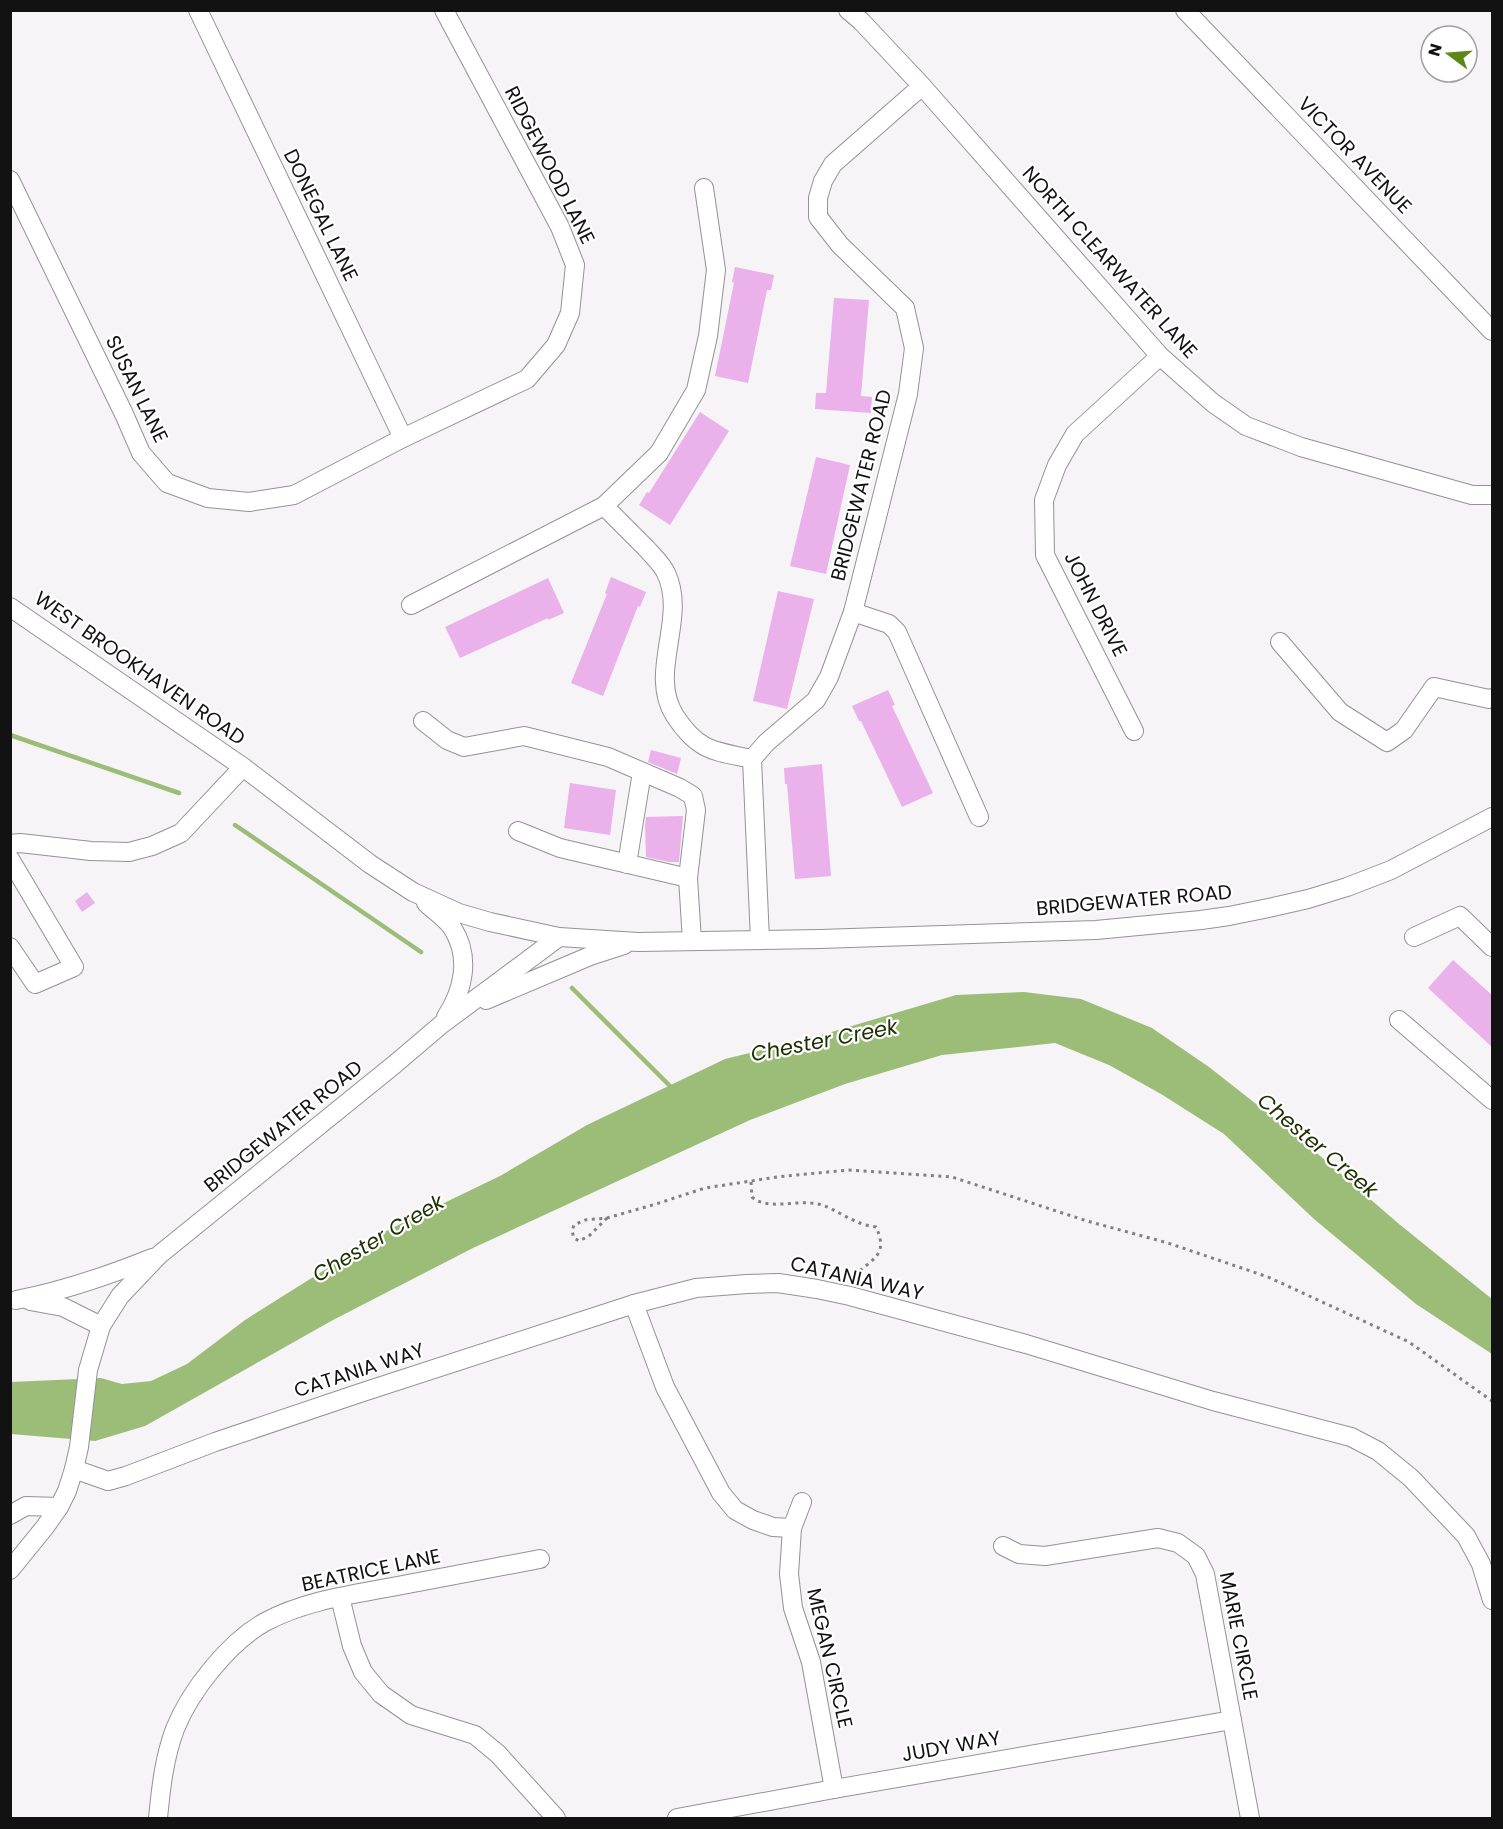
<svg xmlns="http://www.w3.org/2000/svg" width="1503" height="1829" font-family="Poppins,sans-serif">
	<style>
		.water { fill: #9bbd78 }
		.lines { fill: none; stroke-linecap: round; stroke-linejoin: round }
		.stream { stroke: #9bbd78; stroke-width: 4.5 }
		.building { fill: #eab1eb }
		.minor-casing { stroke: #949294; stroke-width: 20 }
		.path { stroke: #828082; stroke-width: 3; stroke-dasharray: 3 4.5; stroke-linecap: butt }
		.minor { stroke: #fff; stroke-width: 18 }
		.labels { text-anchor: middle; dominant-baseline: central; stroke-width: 4.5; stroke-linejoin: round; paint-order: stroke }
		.street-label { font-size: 20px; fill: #131213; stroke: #fff }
		.water-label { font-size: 21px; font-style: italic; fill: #1c3000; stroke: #fff }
	</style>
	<rect width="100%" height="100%" fill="#f6f4f6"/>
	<path class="water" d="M1024,992L1081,999L1152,1028L1209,1067L1297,1136L1399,1224L1492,1299V1354L1416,1304L1314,1219L1224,1134L1161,1094L1109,1065L1055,1043L942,1055L845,1084L750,1120L473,1248L333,1320L145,1426L95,1441L11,1434V1382L101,1378L122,1384L151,1381L187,1364L245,1320L388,1230L500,1176L587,1125L725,1059L808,1039L956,995Z"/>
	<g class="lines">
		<g class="stream">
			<path d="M10,735L179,793"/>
			<path d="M235,825L421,952"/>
			<path d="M572,988L672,1088"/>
		</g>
	</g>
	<g class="building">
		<path d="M735,267L774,275L771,290H767L748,383L715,376L734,283L732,282Z"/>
		<path d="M834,298L869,300L861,396L872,397L871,413L815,409L816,393H826Z"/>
		<path d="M700,412L729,431L670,525L639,505L647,492L649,493Z"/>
		<path d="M816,457L850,465L826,574L790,566Z"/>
		<path d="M611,577L646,592L640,607L638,606L603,696L571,683L607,594L605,593Z"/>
		<path d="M548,578L564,613L548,620V618L460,658L445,627Z"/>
		<path d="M778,591L814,599L787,709L753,701Z"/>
		<path d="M888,690L895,705L892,706L933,793L902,807L861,721H859L852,706Z"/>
		<path d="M651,750L681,758L677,774L648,762Z"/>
		<path d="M822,764L831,876L795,879L787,784H785L784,768Z"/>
		<path d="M570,783L616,790L610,835L564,828Z"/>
		<path d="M683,816L679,862H669L646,857L645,826L646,817Z"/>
		<path d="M87,892L95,903L82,912L75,901Z"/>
		<path d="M1453,960L1492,995V1047L1428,988Z"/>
	</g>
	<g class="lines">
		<g class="minor-casing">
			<g id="minor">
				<path d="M198,10L403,438"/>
				<path d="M848,10L861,21L922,86L1160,356L1213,403L1246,426L1301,447L1472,495H1492"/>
				<path d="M1185,10L1492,331"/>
				<path d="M10,180L124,414L141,453L167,483L208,498L249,502L294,495L403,438L527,379L556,345L570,313L575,265L560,227L444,10"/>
				<path d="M604,506L659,453L696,390L708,336L716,270L704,188"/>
				<path d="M411,605L604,506C618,520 632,534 646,548C653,556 662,564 666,573C688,619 647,672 675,716C698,751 713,751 752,759"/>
				<path d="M10,607L243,767L370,864L413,892L459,913L490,922L559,937L638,942L820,939L1096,930L1201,920L1229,916L1273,907L1308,899L1347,887L1391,870L1492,817"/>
				<path d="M853,612L889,624L897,632L979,817"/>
				<path d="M1280,642L1340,712L1387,742L1404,730L1434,687L1489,699L1492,698"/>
				<path d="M423,721L447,740L464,747L524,736L608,757L680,788L693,796L696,810L688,878"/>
				<path d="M1134,731L1045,555L1044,500L1057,465L1075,434L1160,356"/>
				<path d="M518,831L560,848L688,878L692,941"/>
				<path d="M10,844L20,843L91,851L129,852L152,846L181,833L243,767"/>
				<path d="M10,859L74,967L35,984L10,947"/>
				<path d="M627,864L642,772"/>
				<path d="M426,903C434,911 447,919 453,929C471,958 463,991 446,1017"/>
				<path d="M1414,937L1460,916L1492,947"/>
				<path d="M760,940L752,759L766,743L816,700L829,677L853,612L908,394L914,348L905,308L840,245L818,217V198L823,181L833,164L922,86"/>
				<path d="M486,1000L590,956L624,945"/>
				<path d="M1399,1020L1492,1100"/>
				<path d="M16,1300C64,1291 107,1276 152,1258"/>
				<path d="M30,1301L63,1307L101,1326"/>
				<path d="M634,1304L665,1387L721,1493L735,1510L753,1520L773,1527L792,1528"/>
				<path d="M74,1469L108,1481L126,1476L215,1442L360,1393L634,1304L696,1288L747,1284L778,1283L817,1289L850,1296L1026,1344L1213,1401L1351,1437L1378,1451L1411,1478L1466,1536L1481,1564L1492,1600"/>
				<path d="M802,1502L792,1528L789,1574L793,1608L811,1662L834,1789"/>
				<path d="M10,1515L26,1506L59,1507"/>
				<path d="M1003,1546L1019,1554L1045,1556L1158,1538L1178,1543L1196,1556L1205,1574L1250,1818"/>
				<path d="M10,1570L45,1527L59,1507L67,1491L74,1469L79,1447L88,1370L101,1326L120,1296L159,1255L395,1064L442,1024L559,937"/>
				<path d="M340,1597L352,1646L363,1672L381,1694L411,1715L475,1735L498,1754L556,1818"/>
				<path d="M158,1818C161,1788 164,1758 175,1729C190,1691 229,1642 265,1622C304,1601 349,1595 392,1587C441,1578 491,1568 540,1559"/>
				<path d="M677,1818L834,1789L1232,1720"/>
			</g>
		</g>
		<g class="path">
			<path d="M751,1182L752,1197C767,1210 792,1201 811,1203C829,1204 841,1216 858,1222C863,1225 870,1226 876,1227C891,1259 866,1260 851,1280"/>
			<path d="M607,1218L589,1236L579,1241L574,1238L572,1231L574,1225L585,1220L607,1218L656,1204L705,1188L777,1177L848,1170L952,1177L1087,1221L1168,1243L1268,1277L1409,1342L1492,1401"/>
		</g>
		<use href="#minor" class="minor"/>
	</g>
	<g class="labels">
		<g class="street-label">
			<text transform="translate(1355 155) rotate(46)">VICTOR AVENUE</text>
			<text transform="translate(550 165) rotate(63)">RIDGEWOOD LANE</text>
			<text transform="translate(321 215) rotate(64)">DONEGAL LANE</text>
			<text transform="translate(1110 262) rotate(48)">NORTH CLEARWATER LANE</text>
			<text transform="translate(137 389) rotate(64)">SUSAN LANE</text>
			<text transform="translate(861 485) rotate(-76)">BRIDGEWATER ROAD</text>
			<text transform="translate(1096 604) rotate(63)">JOHN DRIVE</text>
			<text transform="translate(140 668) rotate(35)">WEST BROOKHAVEN ROAD</text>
			<text transform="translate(1134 900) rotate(-5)">BRIDGEWATER ROAD</text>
			<text transform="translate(283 1126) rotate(-39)">BRIDGEWATER ROAD</text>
			<text transform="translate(857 1278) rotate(13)">CATANIA WAY</text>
			<text transform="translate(359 1370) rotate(-18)">CATANIA WAY</text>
			<text transform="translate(371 1570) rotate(-12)">BEATRICE LANE</text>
			<text transform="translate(1239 1636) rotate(79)">MARIE CIRCLE</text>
			<text transform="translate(830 1658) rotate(77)">MEGAN CIRCLE</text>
			<text transform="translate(951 1746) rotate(-10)">JUDY WAY</text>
		</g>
		<g class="water-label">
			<text transform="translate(824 1040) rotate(-11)">Chester Creek</text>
			<text transform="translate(1318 1145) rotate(40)">Chester Creek</text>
			<text transform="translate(378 1238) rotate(-31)">Chester Creek</text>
		</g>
	</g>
	<rect width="1503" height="1829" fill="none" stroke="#131213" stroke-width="24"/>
	<g transform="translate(1449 54) rotate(286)"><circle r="28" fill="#ffffff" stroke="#a1a0a1" stroke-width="1.5"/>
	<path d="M0-4.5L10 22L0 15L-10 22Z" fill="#5c8818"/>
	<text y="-9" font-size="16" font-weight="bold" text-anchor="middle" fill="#131213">N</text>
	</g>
</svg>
